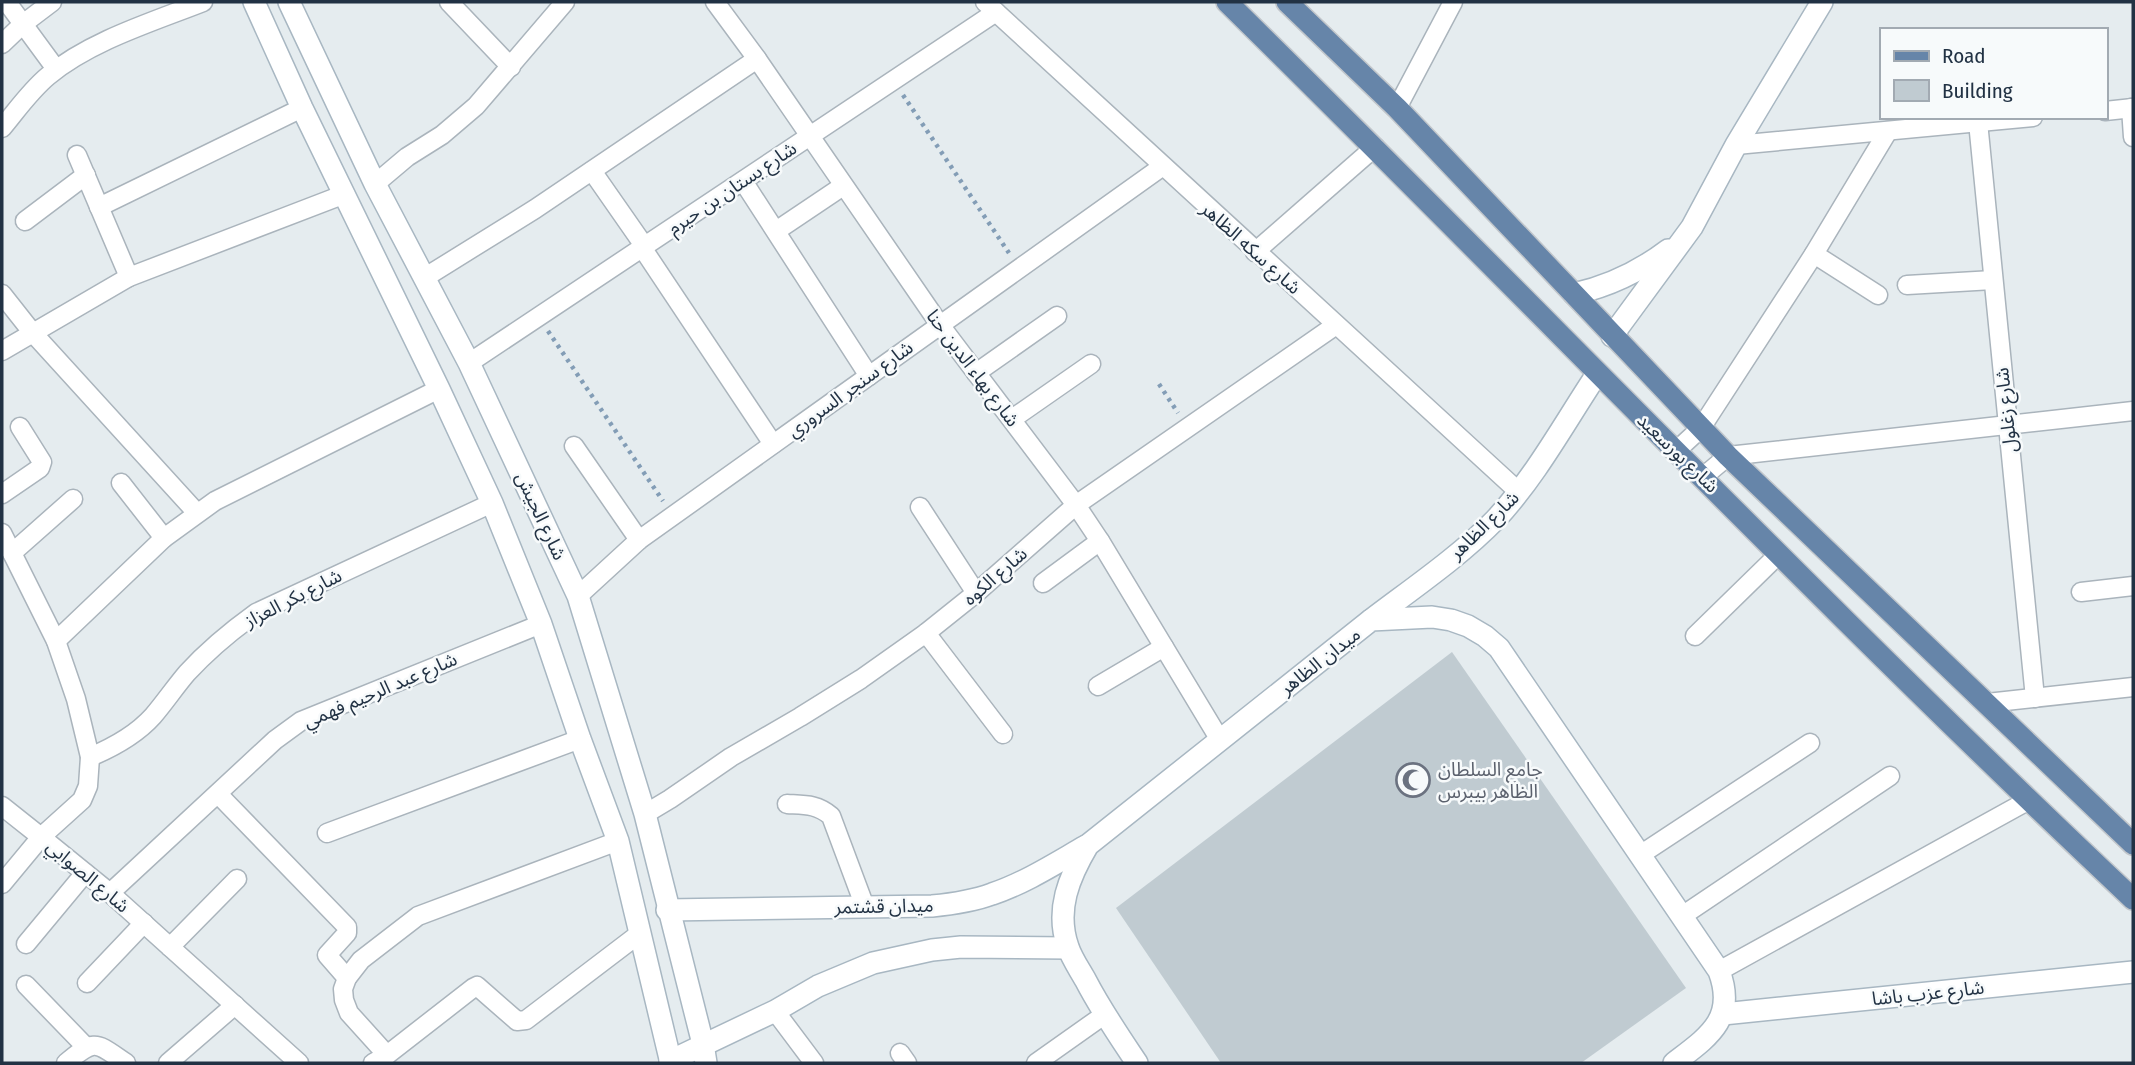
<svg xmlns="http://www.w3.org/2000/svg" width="2135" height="1065" font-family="'Fira Sans Condensed','Noto Sans Arabic',sans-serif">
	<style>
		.building { fill: #c0cbd1 }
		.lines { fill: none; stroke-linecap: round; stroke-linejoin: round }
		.street-casing { stroke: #aab4bc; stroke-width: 21 }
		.secondary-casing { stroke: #a8b7c2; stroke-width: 24 }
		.primary-casing { stroke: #c1c6cb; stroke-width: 24 }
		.path { stroke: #839db6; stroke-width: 4.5; stroke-dasharray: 3.5 5; stroke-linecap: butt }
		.street { stroke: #fff; stroke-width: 18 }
		.secondary { stroke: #fff; stroke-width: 21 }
		.primary { stroke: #6685a9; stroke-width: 21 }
		.labels { text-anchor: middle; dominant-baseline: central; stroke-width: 5; stroke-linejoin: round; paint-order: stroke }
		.street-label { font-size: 19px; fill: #223244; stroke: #f7fafb }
		.worship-label { font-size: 19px; fill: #5b616d; stroke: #f7fafb; text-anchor: start }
	</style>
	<rect width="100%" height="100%" fill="#e5ecef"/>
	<path class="building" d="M1452,652L1686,988L1581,1063H1221L1116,908Z"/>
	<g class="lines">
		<g class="street-casing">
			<g id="street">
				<path d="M449,2L511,67"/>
				<path d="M715,2L757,59L940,325L1076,505L1100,541L1220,740"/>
				<path d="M985,2L1519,492"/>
				<path d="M9,5L56,69"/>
				<path d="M2,44L23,24L52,2"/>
				<path d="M1397,108L1453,2"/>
				<path d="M2131,108L2133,137"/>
				<path d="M2105,111L2133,108"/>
				<path d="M1978,122L2035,698"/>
				<path d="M2,128C17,110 30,91 48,76C90,41 152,22 203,2"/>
				<path d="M1736,145L2033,117"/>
				<path d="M77,155L129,277"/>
				<path d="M592,171L645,247"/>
				<path d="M743,181L869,376"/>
				<path d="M375,184L407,157L442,135L476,106L565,2"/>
				<path d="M99,207L302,108"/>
				<path d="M25,221L86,175"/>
				<path d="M776,231L843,186"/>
				<path d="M643,249L773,444"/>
				<path d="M1255,252L1375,147"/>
				<path d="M1814,254L1878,295"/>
				<path d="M424,278L535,209L757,59"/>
				<path d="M1907,285L1993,280"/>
				<path d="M2,294L32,332L197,513"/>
				<path d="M2,351L129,277L345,194"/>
				<path d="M469,363L996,12"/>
				<path d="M976,373L1057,316"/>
				<path d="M1012,419L1091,364"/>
				<path d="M574,446L639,540"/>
				<path d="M1675,452L1701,428L1814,254L1888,131"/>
				<path d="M1703,477L1728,456L2133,411"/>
				<path d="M121,483L164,538"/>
				<path d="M2,494L40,468L42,462L20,427"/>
				<path d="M920,507L976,593"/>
				<path d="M2,533L56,641L76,699L90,757L88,786L82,800L41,837L110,893L299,1063"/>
				<path d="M12,553L73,499"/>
				<path d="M1043,583L1100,541"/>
				<path d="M2081,592L2133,586"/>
				<path d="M578,596L639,540L1163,166"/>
				<path d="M926,633L1003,734"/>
				<path d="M1695,636L1779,554"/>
				<path d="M56,641L164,538L215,501L439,389"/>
				<path d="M1098,686L1164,647"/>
				<path d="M1987,703L2133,687"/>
				<path d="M90,757C114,747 136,735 153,716C165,702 175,687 187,673C208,650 231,631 256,613L492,503"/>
				<path d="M218,794L347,927V933L327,955L347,978"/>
				<path d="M787,804C805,805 817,804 831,816L865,907"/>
				<path d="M2,806L41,837L2,884"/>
				<path d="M645,814L670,799L731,757L800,717L861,679L926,633L976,593L1076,505L1336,325"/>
				<path d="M327,833L580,739"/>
				<path d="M1640,855L1810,743"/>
				<path d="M110,893L275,740L301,721L541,624"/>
				<path d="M1682,916L1890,776"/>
				<path d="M26,944L85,873"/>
				<path d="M170,947L237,879"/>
				<path d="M1719,971L2029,800"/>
				<path d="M87,983L144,923"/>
				<path d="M26,985L86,1047"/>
				<path d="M775,1011L814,1063"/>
				<path d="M900,1053L907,1063"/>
				<path d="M387,1055L349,1013L344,1000L343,989L347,978L361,960L418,916L618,841"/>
				<path d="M66,1063C96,1038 95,1042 126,1063"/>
				<path d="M168,1063L235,1005"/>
				<path d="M373,1063L387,1055L473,988L477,986L517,1021L526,1020L639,934"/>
				<path d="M1036,1063L1104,1015"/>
			</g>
		</g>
		<g class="secondary-casing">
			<g id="secondary">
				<path d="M254,2L302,108L439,389L492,503L541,624L580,739L618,841L671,1063"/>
				<path d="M289,2L375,184L469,363L578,596L645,814L703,1044L706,1063"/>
				<path d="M1574,294C1610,286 1639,272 1668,250"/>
				<path d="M1612,336L1692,227L1736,145L1822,2"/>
				<path d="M1371,620C1413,588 1459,557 1496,519C1536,476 1565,422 1597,374"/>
				<path d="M667,910L932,906C953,904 973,901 992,894C1025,883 1056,863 1086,846"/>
				<path d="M1723,1014L2133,972"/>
				<path d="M670,1061L775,1011L818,986L873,963L932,950L961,947L1068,948"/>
				<path d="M1137,1063C1119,1036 1101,1010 1086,981C1080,970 1072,959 1068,947C1055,910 1069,877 1088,845L1371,620L1432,617L1451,620L1468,626L1485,636L1499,648L1719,971C1737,1019 1708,1037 1674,1063"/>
			</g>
		</g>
		<g class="primary-casing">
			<g id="primary">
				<path d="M1227,2C1530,300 1824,608 2133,899"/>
				<path d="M1287,2L1397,108L1728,456L2133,844"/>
			</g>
		</g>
		<g class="path">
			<path d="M903,95L1009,253"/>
			<path d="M548,331L663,501"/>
			<path d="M1159,384L1178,413"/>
		</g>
		<use href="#street" class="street"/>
		<use href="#secondary" class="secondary"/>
		<use href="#primary" class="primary"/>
	</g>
	<defs>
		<g id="mosque-ring" transform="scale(1.75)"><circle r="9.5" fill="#f7fafb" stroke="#6b7280" stroke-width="1.5"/><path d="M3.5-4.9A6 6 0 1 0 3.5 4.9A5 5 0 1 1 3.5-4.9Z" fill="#6b7280"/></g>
	</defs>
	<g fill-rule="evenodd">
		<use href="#mosque-ring" x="1413" y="780"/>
	</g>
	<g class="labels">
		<g class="street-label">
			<text transform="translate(732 188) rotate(-34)">شارع بستان بن حيرم</text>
			<text transform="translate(1251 248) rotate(42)">شارع سكه الظاهر</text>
			<text transform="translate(973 368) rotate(53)">شارع بهاء الدين حنا</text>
			<text transform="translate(850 389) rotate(-36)">شارع سنجر السروري</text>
			<text transform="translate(2006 410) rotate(-96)">شارع زغلول</text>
			<text transform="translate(1678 453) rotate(44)">شارع بورسعيد</text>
			<text transform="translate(541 516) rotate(65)">شارع الجيش</text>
			<text transform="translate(1484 525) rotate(-44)">شارع الظاهر</text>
			<text transform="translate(995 576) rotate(-41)">شارع الكوه</text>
			<text transform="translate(293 598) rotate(-27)">شارع بكر العزاز</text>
			<text transform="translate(1320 661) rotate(-38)">ميدان الظاهر</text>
			<text transform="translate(380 690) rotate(-23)">شارع عبد الرحيم فهمي</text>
			<text transform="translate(88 876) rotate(40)">شارع الصوابي</text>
			<text transform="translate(884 906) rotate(-1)">ميدان قشتمر</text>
			<text transform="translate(1928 993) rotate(-6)">شارع عزب باشا</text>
		</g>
		<g class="worship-label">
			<text x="1438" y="769">جامع السلطان<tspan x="1438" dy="22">الظاهر بيبرس</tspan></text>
		</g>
	</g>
	<rect width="2135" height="1065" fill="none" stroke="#223244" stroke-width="7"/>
	<rect x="1880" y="28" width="228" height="91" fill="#f7fafb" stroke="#a2aab2" stroke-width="2"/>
	<rect x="1894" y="51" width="35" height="10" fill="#6685a9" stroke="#a2aab2" stroke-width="2"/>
	<text x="1942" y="63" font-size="21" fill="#223244">Road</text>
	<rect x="1894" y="80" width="35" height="21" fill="#c0cbd1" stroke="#a2aab2" stroke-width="2"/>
	<text x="1942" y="98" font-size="21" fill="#223244">Building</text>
</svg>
